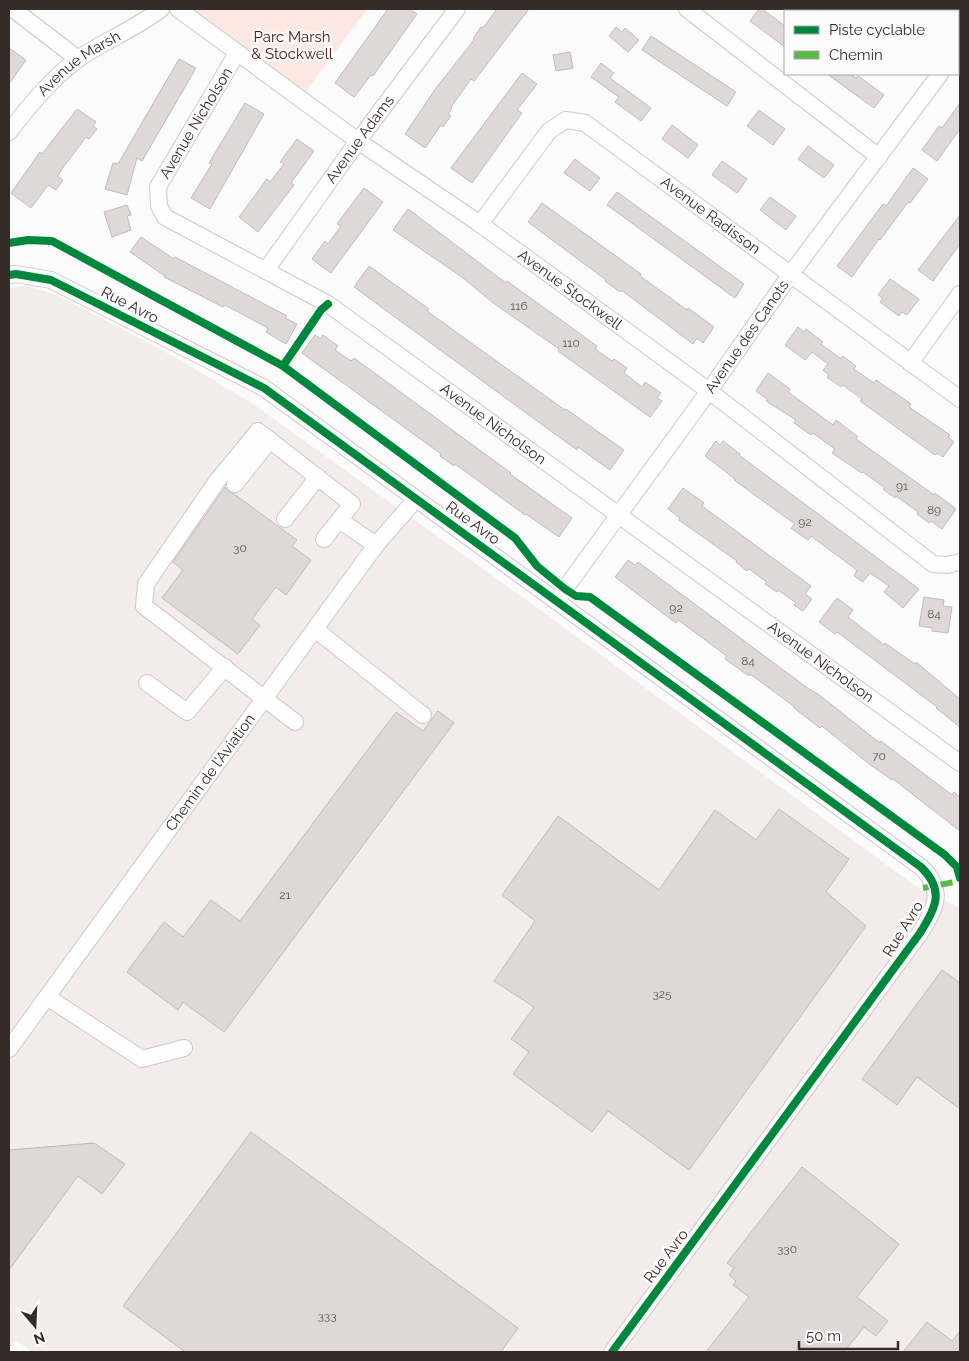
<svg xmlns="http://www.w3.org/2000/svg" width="969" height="1361" font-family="Raleway,sans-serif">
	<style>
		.built { fill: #f4ecea }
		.green { fill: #fde7e3 }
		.building { fill: #ded9d8; stroke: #c0bbba }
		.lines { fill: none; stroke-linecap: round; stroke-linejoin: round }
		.minor-casing { stroke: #cdc8c7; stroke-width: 18 }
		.minor { stroke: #fefefe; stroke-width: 16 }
		.quiet { stroke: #58b947; stroke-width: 6; stroke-dasharray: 12 6; stroke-linecap: butt }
		.cycleway-casing { stroke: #fbfbfb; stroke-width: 11 }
		.cycleway { stroke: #00873e; stroke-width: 8 }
		.labels { text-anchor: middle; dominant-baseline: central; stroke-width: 5; stroke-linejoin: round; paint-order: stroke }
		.number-label { font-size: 12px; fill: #5f5655 }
		.park-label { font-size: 15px; fill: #4c1610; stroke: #fbfbfb }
		.street-label { font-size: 15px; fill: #352b29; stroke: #fbfbfb }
	</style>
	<rect width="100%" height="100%" fill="#fbfbfb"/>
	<path class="built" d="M27,285L63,298L175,357L253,404L550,617L659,698L917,887L960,908V1352H32L16,1340L9,1349V288Z"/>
	<path class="green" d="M178,9H367L301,98Z"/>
	<g class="building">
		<path d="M388,9H409L417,14L373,76L371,75L354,97L335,83Z"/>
		<path d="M497,9H529L474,81L471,79L451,107L452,108L448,114L451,116L443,127L441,125L425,148L405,134L436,88L474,40L473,39L481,27L483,28Z"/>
		<path d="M759,9H762L785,26V47L750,21Z"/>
		<path d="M616,27L622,32L625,28L639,40L628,52L609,36Z"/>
		<path d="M651,36L736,92L727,106L642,50Z"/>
		<path d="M9,48L26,60L9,84Z"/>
		<path d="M570,52L573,68L556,71L553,55Z"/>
		<path d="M179,59L196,68L142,161L137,158L127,195L105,189L113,163L118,164Z"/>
		<path d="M601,63L614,73L610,78L651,108L641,121L615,102L619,97L591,77Z"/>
		<path d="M522,73L537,84L517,110L522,113L472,183L451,168Z"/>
		<path d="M827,74H851L856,78L858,76L884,95L874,108Z"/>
		<path d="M245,103L264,114L210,209L191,198L212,164L209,163Z"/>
		<path d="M960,103V129L937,161L922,150L939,126L942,128Z"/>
		<path d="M77,109L96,122L93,126L97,129L89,139L86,137L62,169L58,176L63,180L56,190L48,185L31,208L11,193L40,152L42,154Z"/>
		<path d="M759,110L785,129L773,145L747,126Z"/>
		<path d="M672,125L698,145L688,158L662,139Z"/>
		<path d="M297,139L314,151L291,183L294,185L258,232L239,217L267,179L270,182L284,164L280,162Z"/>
		<path d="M808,146L834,165L824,178L798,159Z"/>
		<path d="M575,159L600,178L590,191L564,173Z"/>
		<path d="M722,161L747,179L737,193L712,175Z"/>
		<path d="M913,168L928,179L910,203L908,202L880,240L879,239L852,277L837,266L883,204L886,206Z"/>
		<path d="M364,188L383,202L331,273L312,259L325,241L328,244L341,226L337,224Z"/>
		<path d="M617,192L744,284L735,298L607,205Z"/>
		<path d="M770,197L796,216L786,230L760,210Z"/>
		<path d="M542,203L641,274L640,276L687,310L688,308L714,327L703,343L697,338L693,344L621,290L620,292L605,281L606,280L528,222Z"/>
		<path d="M127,205L131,215L127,216L131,230L112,237L104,212Z"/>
		<path d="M408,209L506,283L507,281L597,346L595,349L612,361L614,359L627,368L624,373L642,387L645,382L661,393L657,398L662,401L650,417L558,351L559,349L492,302L462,277L393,230Z"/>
		<path d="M960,215V244L933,281L918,270Z"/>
		<path d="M141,237L174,259L175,257L287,316L285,318L297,324L286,344L266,332L268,328L225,305L223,307L164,277L165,276L130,252Z"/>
		<path d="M369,266L429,309L427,311L467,340L565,410L566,409L624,450L610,470L578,447L577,450L544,426L354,287Z"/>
		<path d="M890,279L919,299L907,315L902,312L899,316L880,302L883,298L878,295Z"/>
		<path d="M798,327L804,332L806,329L823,342L821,344L841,359L843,356L856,366L854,369L874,383L876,380L901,397L911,404L909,407L950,435L948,437L954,442L943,457L937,453L935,455L860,401L862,399L843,385L841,387L827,377L829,375L823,370L828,364L812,352L805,360L785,345Z"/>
		<path d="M315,335L321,339L323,335L338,346L335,350L351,361L354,358L511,473L510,474L572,518L559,537L526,514L525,515L455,464L454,466L440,456L441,454L302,353Z"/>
		<path d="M768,373L790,389L788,392L833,425L836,420L858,437L856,439L934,495L935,493L956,509L942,529L931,521L929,523L917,514L918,512L896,496L895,498L883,489L885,488L863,472L862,473L832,453L835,449L813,433L811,435L794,423L796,420L766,401L767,399L756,391Z"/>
		<path d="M716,441L720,445L723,441L740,454L739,455L919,589L903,608L884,592L889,586L870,573L863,582L854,576L857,571L854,568L811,536L808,540L791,528L795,524L734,480L735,479L705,456Z"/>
		<path d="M225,487L229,492L234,494L297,540L292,546L311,560L286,595L276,587L252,619L260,625L238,654L162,598L183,570L173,562Z"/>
		<path d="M683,488L704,503L702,506L811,586L805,594L812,599L803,611L794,605L796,603L778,590L777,592L765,584L767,582L749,569L747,571L736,562L737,561L679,520L680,518L668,509Z"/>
		<path d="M628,560L635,565L638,562L809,689L818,694L880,743L881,741L952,795L954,792L960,797V831L893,779L892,780L868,763L822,726L820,728L794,708L795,707L750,674L749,676L725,659L727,656L678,620L676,623L615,577Z"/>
		<path d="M924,597L944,600L943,606L952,607L948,633L932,631V628L919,626Z"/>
		<path d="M837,598L853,610L848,617L884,645L885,643L915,664L916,662L960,699V727L936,708L937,707L837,632L835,634L819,622Z"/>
		<path d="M438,711L454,723L224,1032L183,1002L178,1010L127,972L164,922L183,937L211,900L240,921L396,712L423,731Z"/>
		<path d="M779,809L849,859L826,892L866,926L689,1170L608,1111L592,1132L513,1074L529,1052L511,1039L534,1007L494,981L535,921L502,895L558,816L659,890L715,810L756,840Z"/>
		<path d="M942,970L960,983V1109L917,1077L897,1105L862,1079Z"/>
		<path d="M251,1132L518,1328L501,1352H185L123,1306Z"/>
		<path d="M94,1143L125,1164L102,1194L78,1176L9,1270V1150Z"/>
		<path d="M802,1167L899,1244L857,1297L888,1321L876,1336L864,1327L844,1352H706L749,1297L733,1285L736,1281L729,1275L734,1268L727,1263Z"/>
		<path d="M927,1322L952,1341L960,1331V1352H903Z"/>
	</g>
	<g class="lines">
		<g class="minor-casing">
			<g id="minor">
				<path d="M13,9L78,59"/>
				<path id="s1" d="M178,9L358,141L480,224L709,391L933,564L947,565L960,562"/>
				<path d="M687,9L879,157"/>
				<path d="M927,9L931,11"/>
				<path d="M958,31L960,33"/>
				<path d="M958,50L960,47"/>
				<path id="s2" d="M237,53L158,187L159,206L165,217L328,304L960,763"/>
				<path id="s3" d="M9,132C29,106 51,79 78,59C104,41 135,29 161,9"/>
				<path id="s4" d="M480,224L549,131L566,120L585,123L960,399"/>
				<path id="s5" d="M266,270L358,141L457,9"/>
				<path d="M9,275L16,274L51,280L264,388L921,867C945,890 936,908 920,933L612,1352"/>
				<path d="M910,363L960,294"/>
				<path d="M235,484L270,440"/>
				<path d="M285,519L318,477"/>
				<path d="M339,520L376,545"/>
				<path id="s6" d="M556,601L709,391L790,275L940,74"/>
				<path d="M315,629L423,715"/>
				<path d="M147,683L187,712L225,667"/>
				<path d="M295,722L144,606L146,584L217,481L258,431L352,504L324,539"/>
				<path d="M47,997L142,1059L184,1048"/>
				<path id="s7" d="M9,1049L376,545L416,499"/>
			</g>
		</g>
		<use href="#minor" class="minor"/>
		<path class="quiet" d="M923,888L960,881"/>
		<g class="cycleway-casing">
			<g id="cycleway">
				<path d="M9,243L28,240L52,241L283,366L515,538L537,566L565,589L576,596L590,597L945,855L957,867L960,878"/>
				<path d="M9,275L16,274L51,280L264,388L921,867C945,890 936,908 920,933L612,1352"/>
				<path d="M283,366L321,310L328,304"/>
			</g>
		</g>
		<use href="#cycleway" class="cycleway"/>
	</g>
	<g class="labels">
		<g class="number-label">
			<text x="519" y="306">116</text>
			<text x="571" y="343">110</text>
			<text x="902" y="486">91</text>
			<text x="934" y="510">89</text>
			<text x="805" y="522">92</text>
			<text x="240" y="548">30</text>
			<text x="676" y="608">92</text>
			<text x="934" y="614">84</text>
			<text x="748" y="661">84</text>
			<text x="879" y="756">70</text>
			<text x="285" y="895">21</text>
			<text x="662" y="994">325</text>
			<text x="787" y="1249">330</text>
			<text x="327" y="1316">333</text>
		</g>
		<g class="park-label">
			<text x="292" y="37">Parc Marsh<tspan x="292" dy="17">&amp; Stockwell</tspan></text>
		</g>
		<g class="street-label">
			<text stroke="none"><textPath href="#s3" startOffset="99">Avenue Marsh</textPath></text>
			<text transform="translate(196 123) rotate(-59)">Avenue Nicholson</text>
			<text stroke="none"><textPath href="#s5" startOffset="161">Avenue Adams</textPath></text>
			<text stroke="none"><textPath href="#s4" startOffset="311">Avenue Radisson</textPath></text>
			<text stroke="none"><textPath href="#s1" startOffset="482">Avenue Stockwell</textPath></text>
			<text transform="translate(130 305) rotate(27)">Rue Avro</text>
			<text stroke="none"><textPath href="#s6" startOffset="326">Avenue des Canots</textPath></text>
			<text stroke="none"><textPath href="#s2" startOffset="576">Avenue Nicholson</textPath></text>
			<text transform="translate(473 523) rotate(36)">Rue Avro</text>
			<text stroke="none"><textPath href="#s2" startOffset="981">Avenue Nicholson</textPath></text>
			<text stroke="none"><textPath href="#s7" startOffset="342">Chemin de l'Aviation</textPath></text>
			<text transform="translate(903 929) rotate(-58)">Rue Avro</text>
			<text transform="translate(666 1256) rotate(-53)">Rue Avro</text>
		</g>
	</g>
	<rect width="969" height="1361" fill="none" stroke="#352b29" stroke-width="20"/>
	<rect x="784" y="10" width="175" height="65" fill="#fbfbfb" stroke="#aca8a7"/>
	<rect x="794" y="26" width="25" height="8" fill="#00873e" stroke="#aca8a7"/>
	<text x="829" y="35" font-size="15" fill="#352b29">Piste cyclable</text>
	<rect x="794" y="51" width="25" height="8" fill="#58b947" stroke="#aca8a7"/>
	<text x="829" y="60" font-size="15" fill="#352b29">Chemin</text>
	<g transform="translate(35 1326) rotate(161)" stroke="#fbfbfb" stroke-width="4" paint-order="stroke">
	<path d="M0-4L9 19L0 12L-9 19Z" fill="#352b29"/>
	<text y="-8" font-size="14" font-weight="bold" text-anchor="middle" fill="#352b29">N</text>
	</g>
	<path d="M799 1341v8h99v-8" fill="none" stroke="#352b29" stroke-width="2.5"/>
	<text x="806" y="1341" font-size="15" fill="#352b29" stroke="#fbfbfb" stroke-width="4" paint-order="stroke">50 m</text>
</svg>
